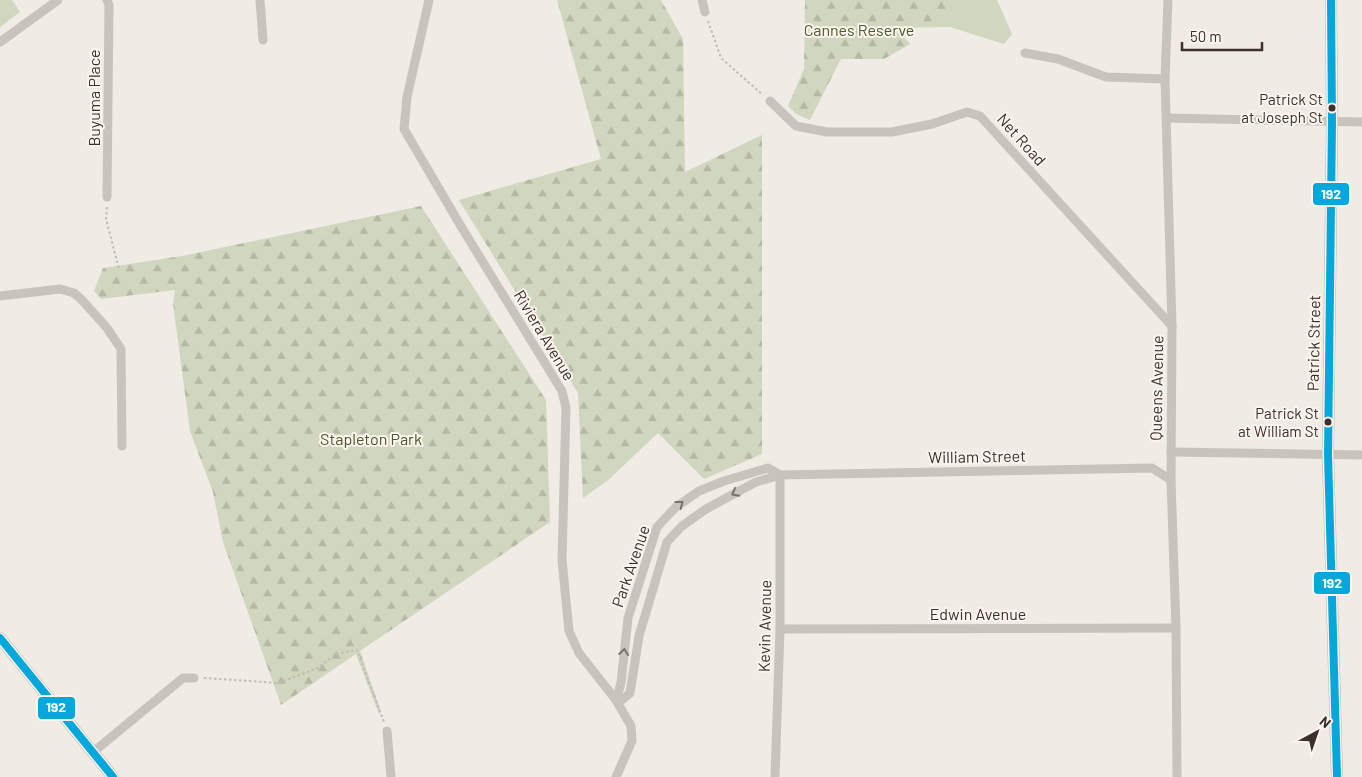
<svg xmlns="http://www.w3.org/2000/svg" width="1362" height="777" font-family="Barlow,sans-serif">
	<style>
		.forest { fill: url(#forest-firs) }
		.park { fill: #d1d6bf }
		.lines { fill: none; stroke-linecap: round; stroke-linejoin: round }
		.path { stroke: #c2bbb6; stroke-width: 2; stroke-dasharray: 2.5 2.5; stroke-linecap: butt }
		.street { stroke: #c9c3be; stroke-width: 9 }
		.secondary { stroke: #bab3ae; stroke-width: 12 }
		.bus-1-casing { stroke: #fbf5ee; stroke-width: 11 }
		.bus-1 { stroke: #06a8db; stroke-width: 8 }
		.oneway { stroke: #7b726d }
		.bus-dot { fill: #3b302b; stroke: #fbf5ee; stroke-width: 2 }
		.labels { text-anchor: middle; dominant-baseline: central; stroke-width: 4; stroke-linejoin: round; paint-order: stroke }
		.bus-label { font-size: 15px; fill: #3b302b; stroke: #fbf5ee; text-anchor: end }
		.park-label { font-size: 16px; fill: #4a5a2e; stroke: #fbf5ee }
		.street-label { font-size: 16px; fill: #3b302b; stroke: #fbf5ee }
		.line-badge { stroke: #fbf5ee; stroke-width: 2 }
		.badge-label { font-size: 14px; text-anchor: middle; font-weight: bold; fill: #fff }
	</style>
	<defs>
		<pattern id="forest-firs" width="22" height="20" patternUnits="userSpaceOnUse" patternTransform="scale(1.25)"><rect width="22" height="20" fill="#d1d6bf"/><path d="M5 1l3.5 6h-7zM16 11l3.5 6h-7z" fill="#b4b8a4"/></pattern>
	</defs>
	<rect width="100%" height="100%" fill="#f0ebe5"/>
	<g class="forest">
		<path d="M557,0H661L683,39L685,172L762,135V454L704,479L658,433L607,481L583,498L578,393L459,200L601,159Z"/>
		<path d="M805,0H950V27L896,28L910,44L884,59H841L810,120L796,114L788,106L804,69Z"/>
		<path d="M421,206L546,400L550,522L360,651L381,712L379,714L356,654L281,705L223,542L213,492L190,431L173,304L175,290L101,299L94,291L103,268L182,256Z"/>
	</g>
	<g class="park">
		<path d="M0,0H12L20,12L0,27Z"/>
		<path d="M950,0H997L1012,34L1004,44L950,27Z"/>
	</g>
	<g class="lines">
		<g class="path">
			<path d="M708,21L721,58L763,95"/>
			<path d="M107,207L106,219L119,269"/>
			<path d="M204,678L278,683L318,668L336,654L357,650L384,722"/>
		</g>
		<g class="street">
			<path d="M107,0L109,5L107,197"/>
			<path d="M260,0L263,40"/>
			<path d="M429,0L407,97L404,129L462,228L562,391L566,408L562,560L569,631L579,653L616,700L631,726L632,741L616,777"/>
			<path d="M702,0L705,12"/>
			<path d="M1168,0L1165,79L1172,326L1171,480L1176,628L1177,777"/>
			<path d="M0,42L58,0"/>
			<path d="M1025,53L1058,59L1106,77L1165,79"/>
			<path d="M770,101L796,126L827,132H892L932,124L967,112L980,116L1172,326"/>
			<path d="M1167,118L1362,122"/>
			<path d="M0,296L60,289L74,293L81,299L107,328L121,349L122,446"/>
			<path d="M1171,452L1362,455"/>
			<path d="M780,629L1176,628"/>
			<path d="M616,700L623,699L630,693L639,636L667,542L682,526L706,509L756,482L780,475L1152,468L1171,480"/>
			<path d="M616,700L621,683L628,618L657,527L676,507L699,491L724,481L768,468L780,475"/>
			<path d="M387,731L391,777"/>
			<path d="M92,753L183,678H194"/>
			<path d="M775,777L780,629V475"/>
		</g>
		<g class="secondary">
			<path d="M1331,0L1332,122L1328,455L1337,777"/>
			<path d="M0,638L113,777"/>
		</g>
		<g class="bus-1-casing">
			<g id="bus-1">
				<path d="M1331,0L1332,122L1328,455L1337,777"/>
				<path d="M0,638L113,777"/>
			</g>
		</g>
		<use href="#bus-1" class="bus-1"/>
	</g>
	<defs><path id="oneway-chevron" d="M-2-3.5L2.5 0L-2 3.5" fill="none" stroke-width="1.6" stroke-linecap="round" stroke-linejoin="round" transform="scale(1.25)"/></defs>
	<g class="oneway">
		<use href="#oneway-chevron" transform="translate(735 493) rotate(152)"/>
		<use href="#oneway-chevron" transform="translate(680 504) rotate(-37)"/>
		<use href="#oneway-chevron" transform="translate(624 652) rotate(-83)"/>
	</g>
	<g class="bus-dot">
		<circle cx="1332" cy="108" r="4.5"/>
		<circle cx="1328" cy="422" r="4.5"/>
	</g>
	<g class="labels">
		<g class="bus-label">
			<text x="1323" y="99">Patrick St<tspan x="1323" dy="18">at Joseph St</tspan></text>
			<text x="1319" y="413">Patrick St<tspan x="1319" dy="18">at William St</tspan></text>
		</g>
		<g class="park-label">
			<text x="859" y="29">Cannes Reserve</text>
			<text x="371" y="438">Stapleton Park</text>
		</g>
		<g class="street-label">
			<text transform="translate(93 98) rotate(-90)">Buyuma Place</text>
			<text transform="translate(1022 139) rotate(48)">Net Road</text>
			<text transform="translate(545 335) rotate(59)">Riviera Avenue</text>
			<text transform="translate(1313 343) rotate(-89)">Patrick Street</text>
			<text transform="translate(1156 388) rotate(-89)">Queens Avenue</text>
			<text transform="translate(977 456) rotate(-1)">William Street</text>
			<text transform="translate(630 566) rotate(-71)">Park Avenue</text>
			<text x="978" y="613">Edwin Avenue</text>
			<text transform="translate(764 626) rotate(-89)">Kevin Avenue</text>
		</g>
	</g>
	<g class="line-badge">
		<rect x="1312" y="182" width="38" height="24" rx="5" fill="#06a8db"/>
		<rect x="1313" y="571" width="38" height="24" rx="5" fill="#06a8db"/>
		<rect x="37" y="696" width="39" height="24" rx="5" fill="#06a8db"/>
	</g>
	<g class="badge-label">
		<text x="1331" y="199">192</text>
		<text x="1332" y="588">192</text>
		<text x="56" y="712">192</text>
	</g>
	<g transform="translate(1317 732) rotate(40)" stroke="#fbf5ee" stroke-width="4" paint-order="stroke">
	<path d="M0-4L9 19L0 12L-9 19Z" fill="#3b302b"/>
	<text y="-8" font-size="14" font-weight="bold" text-anchor="middle" fill="#3b302b">N</text>
	</g>
	<path d="M1182 42v8h80v-8" fill="none" stroke="#3b302b" stroke-width="2.5"/>
	<text x="1190" y="42" font-size="15" fill="#3b302b" stroke="#fbf5ee" stroke-width="4" paint-order="stroke">50 m</text>
</svg>
